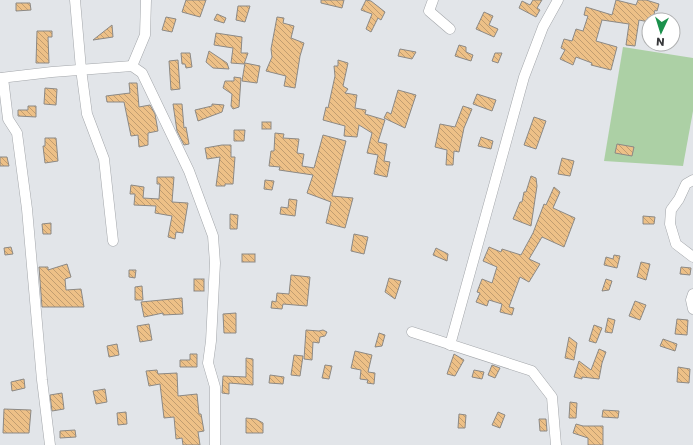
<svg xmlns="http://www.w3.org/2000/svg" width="693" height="445" font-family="Poppins,sans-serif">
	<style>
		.garden { fill: #acd0a5 }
		.building { fill: url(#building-back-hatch); stroke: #8c8985 }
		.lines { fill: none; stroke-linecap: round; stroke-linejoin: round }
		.minor-casing { stroke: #a3a6aa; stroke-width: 11 }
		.minor { stroke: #fff; stroke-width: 10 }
	</style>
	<defs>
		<pattern id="building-back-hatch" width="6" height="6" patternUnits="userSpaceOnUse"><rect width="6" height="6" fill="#edc087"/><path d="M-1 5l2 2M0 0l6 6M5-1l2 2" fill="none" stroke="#c19d70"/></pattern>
	</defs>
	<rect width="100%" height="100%" fill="#e2e5e9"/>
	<path class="garden" d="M623,47L693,58V111L683,166L604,161Z"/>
	<g class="building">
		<path d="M186,0H206L200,17L182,12Z"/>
		<path d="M321,0H344L342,8L321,3Z"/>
		<path d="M366,0L371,1L385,12L381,20L378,18L371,32L366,29L372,14L361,10Z"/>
		<path d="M533,0H542L537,8L540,10L536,17L519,8L522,1L530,5Z"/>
		<path d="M616,0L636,5L638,0H646L659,4L657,11L655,10L653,20H649V22L639,20L635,46L626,45L629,24L602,20L596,41L617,47L611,70L591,65L592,63L576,57L573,65L560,59L565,50L561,48L564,39L572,41L576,29L583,31L588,16L584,15L586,7L612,15Z"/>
		<path d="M16,3H30L31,10L16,11Z"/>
		<path d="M238,6H250L245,22L236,20Z"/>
		<path d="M484,12L493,16L489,25L498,29L494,37L476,29Z"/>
		<path d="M217,14L226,18L224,23L214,20Z"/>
		<path d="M166,17L176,19L172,32L162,30Z"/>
		<path d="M277,17L284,18L283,23L294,26L291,38L304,43L300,56L295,88L284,86L286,76L266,71L272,57L271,49Z"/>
		<path d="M112,25L113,37L93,40Z"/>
		<path d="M37,31H52V37H48L49,63H36Z"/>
		<path d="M216,33L242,37L241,53H248L244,64L231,63L233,48L214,45Z"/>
		<path d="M459,45L466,47V52L473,55L471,61L455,56Z"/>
		<path d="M400,49L416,52L412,59L398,56Z"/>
		<path d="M209,51L227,63L229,69L213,68L206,62Z"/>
		<path d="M181,53H190L192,67L186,68L185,64H182Z"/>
		<path d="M495,53H502L498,63L492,61Z"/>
		<path d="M178,60L180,89L171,90L169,61Z"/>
		<path d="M338,60L348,63L343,86L348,89L345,93L357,95L355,108L366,110L365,114L385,120L378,142L387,144L384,161L390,162L387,177L374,174L378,155L367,153L372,133L359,125L357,137L344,136L345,126L323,120L326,107L328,108L335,76L334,66H338Z"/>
		<path d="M245,63L260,66L257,83L242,81Z"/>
		<path d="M234,77L241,78L239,107L233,109L231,106L232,94L223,88L225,81H234Z"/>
		<path d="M129,83H137L139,107L150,105L155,114L158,131L148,133V145L139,147L138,135L131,136L124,102H107L106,96L130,93Z"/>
		<path d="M45,88L57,89L56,105L44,104Z"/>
		<path d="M398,90L416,95L405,128L384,118L387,112L391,114Z"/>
		<path d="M477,94L496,100L492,111L473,104Z"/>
		<path d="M173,104H182L184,128L186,127L189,144L184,145L177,131Z"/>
		<path d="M212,104L224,105L222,112L198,121L195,110L212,106Z"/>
		<path d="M28,106H36V117L18,116V110H28Z"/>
		<path d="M463,106L472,109L464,128L459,152L454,151L453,165H446L447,150L435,147L440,124L455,127Z"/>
		<path d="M534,117L546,121L536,149L524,145Z"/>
		<rect x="262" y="122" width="9" height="7"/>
		<path d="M234,130H245L244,141H234Z"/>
		<path d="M275,133L284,134L283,138L299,139L297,153L304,154L302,166L314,168L323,135L346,141L332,196L353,198L345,228L326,223L331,202L307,193L313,175L279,170L280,167L269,166L271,151H274Z"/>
		<path d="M481,137L493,141L491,149L478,146Z"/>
		<path d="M45,138H56L58,161L45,163L43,146H45Z"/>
		<path d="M617,144L634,147L632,156L615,153Z"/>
		<path d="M222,145H231V157H235L233,184H225V186H216L220,157L207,159L205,148Z"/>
		<path d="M0,157H7L9,166H0Z"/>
		<path d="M562,158L574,161L570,176L558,174Z"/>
		<path d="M531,176L536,178L537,186L531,226L513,219L520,202H522L524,192H526Z"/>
		<path d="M157,177H174L172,202L188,203L183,233L176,232L175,239L168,237L172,216L155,213L156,206L134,205L135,194H130L131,185L144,187L143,198L159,199L160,184H157Z"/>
		<path d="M265,180L274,181L272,190L264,189Z"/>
		<path d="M554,187L560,192L553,208L575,218L564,247L542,237L529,259L540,264L529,282L520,277L509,307L514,308L512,315L500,312L502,304L489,300L487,306L476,302L480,293L477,292L482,279L492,283L496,270L497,267L483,261L489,247L501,252L502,249L521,255L533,233L544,204L546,205Z"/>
		<path d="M289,199L297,200L295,216L280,214L281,207L288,208Z"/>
		<path d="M230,214L238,215L237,229H230Z"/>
		<path d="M643,216L655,217L654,224H643Z"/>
		<path d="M51,223V234H43L42,224Z"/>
		<path d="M354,234L368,237L364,254L351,251Z"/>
		<path d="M11,247L13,254L5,255L4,248Z"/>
		<path d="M436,248L448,254L447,261L433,255Z"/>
		<rect x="242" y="254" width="13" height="8"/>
		<path d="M614,255L620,256L617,268L604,265L606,257L613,259Z"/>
		<path d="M641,262L650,264L646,280L637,277Z"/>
		<path d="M67,264L71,277L65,279L66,290L81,289L84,307H42L39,267H48V270Z"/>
		<path d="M681,267L691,268L690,275L680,274Z"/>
		<path d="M129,270H136L135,278L129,277Z"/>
		<path d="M291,275L310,277L307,306L283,304L282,309L271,308L272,301L276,302L277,293L289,294Z"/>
		<path d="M389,278L401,281L395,299L385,292Z"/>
		<rect x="194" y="279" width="10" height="12"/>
		<path d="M606,279L612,281L609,290L602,291Z"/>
		<path d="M142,286L143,300H135V287Z"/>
		<path d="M182,298L183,314L163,315V313L144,317L141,302Z"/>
		<path d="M635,301L646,305L640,320L629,316Z"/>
		<path d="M236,313V333H224L223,314Z"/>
		<path d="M608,318L615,320L612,333L605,332Z"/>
		<path d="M677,319L688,320L687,335L675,334Z"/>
		<path d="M149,324L152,340L140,342L137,326Z"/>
		<path d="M594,325L602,328L596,343L589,341Z"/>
		<path d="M306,330L319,331L323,330L327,332L325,336L320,337L319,343L313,342L312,360L304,359Z"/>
		<path d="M379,333L385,335L382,346L375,347Z"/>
		<path d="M569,337L577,343L574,360L565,358Z"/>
		<path d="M663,339L677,344L675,351L660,346Z"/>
		<path d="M117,344L119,355L109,357L107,346Z"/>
		<path d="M599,349L606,352L602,363L599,379L582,377V379L574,377L579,361L591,370Z"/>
		<path d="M355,351L372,355L368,372L375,373L374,384L367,383L368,380L360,379L361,370L351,368Z"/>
		<path d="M190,354H197V367H180V360H190Z"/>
		<path d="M454,354L464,360L455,376L447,374Z"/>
		<path d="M294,355L303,356L300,376L291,375Z"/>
		<path d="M246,358L253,359V385L229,383V394L222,393L223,376L246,377Z"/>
		<path d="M325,365L332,366L329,379L322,378Z"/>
		<path d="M492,365L500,368L495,378L488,375Z"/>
		<path d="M678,367L690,369L689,383L677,382Z"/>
		<path d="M157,370L158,374L177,373L178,396L197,394L199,414H201L204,431L198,432L200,445H183L182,438L176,439L174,417L164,418L160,384L149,386L146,371Z"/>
		<path d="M474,370L484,372L482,379L472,377Z"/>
		<path d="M270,375L284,377L283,384L269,383Z"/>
		<path d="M24,379L25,388L12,391L11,382Z"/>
		<path d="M105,389L107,402L96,404L93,391Z"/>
		<path d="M62,393L64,409L52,411L50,395Z"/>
		<path d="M570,402L577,403L576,418H569Z"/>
		<path d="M4,409L31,410L29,433H3Z"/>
		<path d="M603,410L619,411L618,418L602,417Z"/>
		<path d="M126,412L127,424L118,425L117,413Z"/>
		<path d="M498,412L505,415L500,428L492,425Z"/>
		<path d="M459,414L466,415L465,428H458Z"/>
		<path d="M246,418L256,419L263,423V433H246Z"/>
		<path d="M539,419H546L547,431H540Z"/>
		<path d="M576,424L583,426H603V445H588V438L573,433Z"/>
		<path d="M75,430L76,437L60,438V431Z"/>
	</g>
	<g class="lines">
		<g class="minor-casing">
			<g id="minor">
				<path d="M75,0L81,69L87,114L104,159L113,241"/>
				<path d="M433,0L429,11L450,29"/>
				<path d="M132,66L145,35L146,0"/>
				<path d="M0,78L52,72L132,66L142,73L189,171L213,236L215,263L211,341L208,363L215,387V445"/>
				<path d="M3,78L8,119L17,133L27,209L42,380L50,445"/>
				<path d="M693,180L686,184L679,199L671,210L670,224L676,244L693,257"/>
				<path d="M693,294L691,300L693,309"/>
				<path d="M412,332L532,371L552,397L556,445"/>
				<path d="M450,345L524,77L543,27L558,0"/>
			</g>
		</g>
		<use href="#minor" class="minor"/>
	</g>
	<g transform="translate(661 32) rotate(184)"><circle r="19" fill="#ffffff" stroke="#afb0b1"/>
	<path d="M0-3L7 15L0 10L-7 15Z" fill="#1b914c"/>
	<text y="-6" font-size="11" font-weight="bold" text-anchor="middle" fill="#38393b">N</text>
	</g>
</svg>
